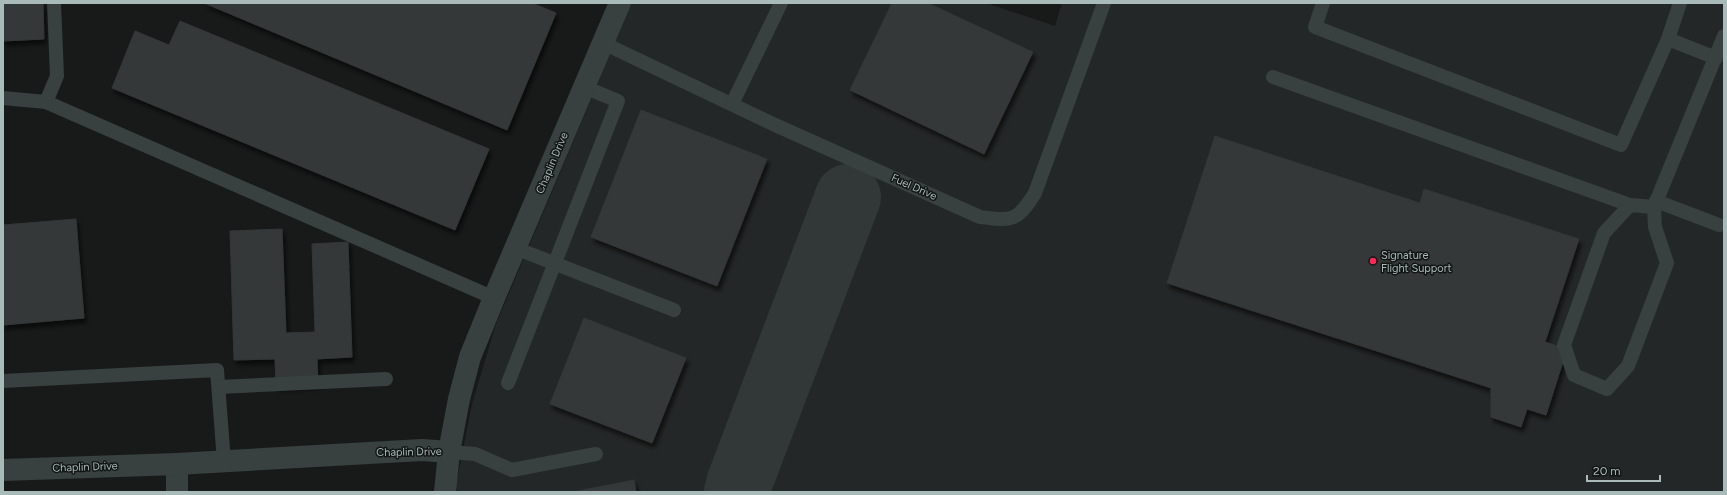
<svg xmlns="http://www.w3.org/2000/svg" width="1727" height="495" font-family="Figtree,sans-serif">
	<style>
		.built { fill: #242727 }
		.lines { fill: none; stroke-linecap: round; stroke-linejoin: round }
		.taxiway { stroke: #323838; stroke-width: 66 }
		.building { fill: #353939; stroke: #323637; filter: url(#shadow) }
		.lane { stroke: #384040; stroke-width: 14 }
		.street { stroke: #384040; stroke-width: 22 }
		.poi-dot { fill: #ff2b56; stroke: #131515; stroke-width: 1.5 }
		.labels { text-anchor: middle; dominant-baseline: central; stroke-width: 3; stroke-linejoin: round; paint-order: stroke }
		.street-label { font-size: 11px; fill: #a9bbb8; stroke: #131515 }
		.poi-label { font-size: 11px; fill: #a9bbb8; stroke: #131515; text-anchor: start }
	</style>
	<defs>
		<filter id="shadow"><feDropShadow dx="2.5" dy="4.5" stdDeviation="2" flood-color="#0009"/></filter>
	</defs>
	<rect width="100%" height="100%" fill="#181a1a"/>
	<path class="built" d="M632,3H986L1055,26L1062,3H1724V492H457L456,485L472,404L496,324Z"/>
	<g class="lines">
		<path class="taxiway" d="M737,492L740,481L848,197"/>
	</g>
	<g class="building">
		<path d="M3,3H43L44,39L3,41Z"/>
		<path d="M204,3H532L556,13L507,130Z"/>
		<path d="M892,3H928L1033,52L984,154L850,90Z"/>
		<path d="M180,21L489,149L455,230L112,88L135,31L169,45Z"/>
		<path d="M641,110L767,159L717,286L591,237Z"/>
		<path d="M1215,136L1420,203L1424,189L1579,239L1545,342L1567,349L1546,415L1527,409L1521,427L1491,417V388L1167,283Z"/>
		<path d="M76,219L84,318L3,325V225Z"/>
		<path d="M282,229L286,333L315,332L312,244L348,242L352,357L317,359L318,384L276,386L275,359L234,360L230,231Z"/>
		<path d="M584,318L686,358L652,443L550,404Z"/>
		<path d="M634,480L636,492H573Z"/>
	</g>
	<g class="lines">
		<g class="lane">
			<path d="M1323,3L1315,27L1621,145L1668,39L1716,58"/>
			<path d="M1668,39L1680,3"/>
			<path d="M603,43L773,124L980,217C1012,221 1017,222 1035,193L1104,3"/>
			<path d="M1273,77L1630,205"/>
			<path d="M3,98L46,102L57,76L54,3"/>
			<path d="M46,102L494,298"/>
			<path d="M732,104L781,3"/>
			<path d="M1656,201L1719,225"/>
			<path d="M1654,207L1630,205L1604,233L1564,345L1574,375L1607,389L1628,366L1667,263L1655,227L1654,207L1724,36"/>
			<path d="M515,248L674,310"/>
			<path d="M3,381L217,370L224,462"/>
			<path d="M508,383L618,101L584,87"/>
			<path d="M219,387L386,379"/>
			<path d="M449,452L475,454L512,470L596,454"/>
		</g>
		<g class="street">
			<path d="M177,464V492"/>
			<path d="M3,470L177,464L422,450L449,452"/>
			<path d="M445,492L449,452L459,399L470,357L494,298L620,3"/>
		</g>
	</g>
	<circle class="poi-dot" cx="1373" cy="261" r="4"/>
	<g class="labels">
		<g class="street-label">
			<text transform="translate(552 163) rotate(-67)">Chaplin Drive</text>
			<text transform="translate(914 187) rotate(24)">Fuel Drive</text>
			<text transform="translate(409 452) rotate(-1)">Chaplin Drive</text>
			<text transform="translate(85 467) rotate(-2)">Chaplin Drive</text>
		</g>
		<g class="poi-label">
			<text x="1381" y="255">Signature<tspan x="1381" dy="13">Flight Support</tspan></text>
		</g>
	</g>
	<rect width="1727" height="495" fill="none" stroke="#a9bbb8" stroke-width="8"/>
	<path d="M1587 475v6h73v-6" fill="none" stroke="#a9bbb8" stroke-width="2"/>
	<text x="1593" y="475" font-size="12" fill="#a9bbb8" stroke="#131515" stroke-width="3" paint-order="stroke">20 m</text>
</svg>
